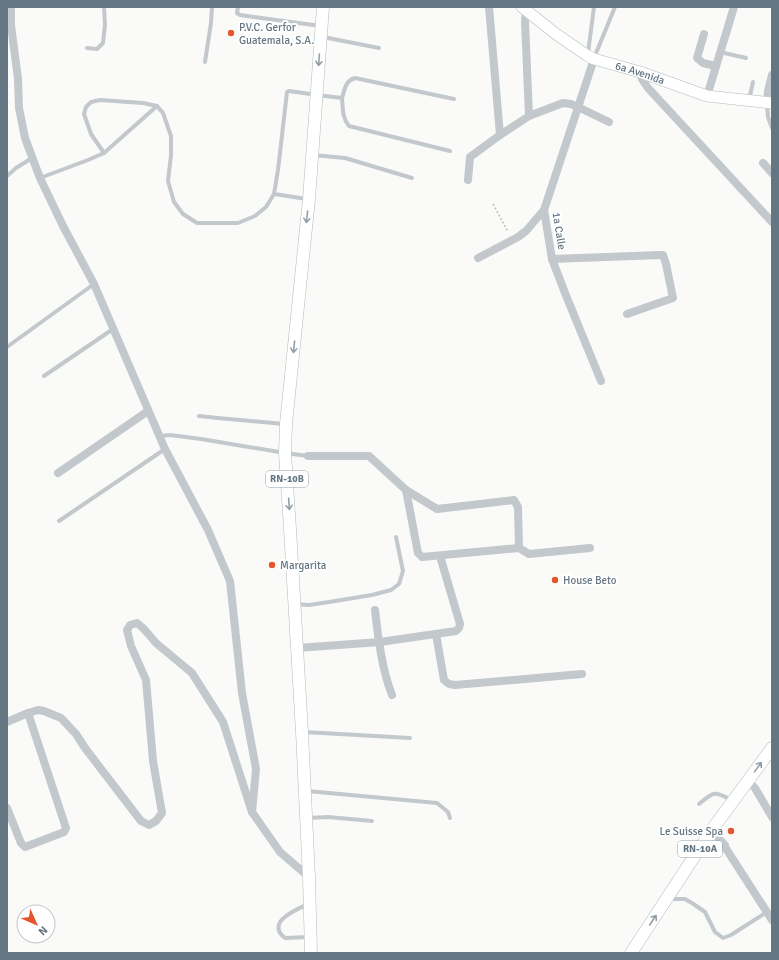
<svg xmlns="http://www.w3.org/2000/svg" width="779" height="960" font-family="Signika,sans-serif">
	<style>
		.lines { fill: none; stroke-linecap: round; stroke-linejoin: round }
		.secondary-casing { stroke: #b3babf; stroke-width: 12 }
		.primary-casing { stroke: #b5babe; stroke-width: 13 }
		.path { stroke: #bbbfc2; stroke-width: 1.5; stroke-dasharray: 2 2; stroke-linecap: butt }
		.lane { stroke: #c3c8cc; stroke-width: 4 }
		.street { stroke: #c3c8cc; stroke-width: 8 }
		.secondary { stroke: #fff; stroke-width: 11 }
		.primary { stroke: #fff; stroke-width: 12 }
		.oneway { stroke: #939fa8 }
		.poi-dot { fill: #e4572e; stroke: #fff; stroke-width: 1.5 }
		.labels { text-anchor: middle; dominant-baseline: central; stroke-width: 4; stroke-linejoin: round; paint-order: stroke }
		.shield { fill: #fff; stroke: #939fa8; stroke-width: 1 }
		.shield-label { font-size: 10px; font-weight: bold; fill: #657683 }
		.poi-label { font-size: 11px; fill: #657683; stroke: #fff; text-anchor: start }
		.street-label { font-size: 11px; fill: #657683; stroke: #fff }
	</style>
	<rect width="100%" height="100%" fill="#fafaf8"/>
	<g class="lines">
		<g class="secondary-casing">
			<g id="secondary">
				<path id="s1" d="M522,7L556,34L588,56L594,59L640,72L707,96L772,103"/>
			</g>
		</g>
		<g class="primary-casing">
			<g id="primary">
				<path d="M311,953L309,877L302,732L290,529L285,453L286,424L309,199L323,7"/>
				<path d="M631,953L711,831L772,748"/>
			</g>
		</g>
		<path class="path" d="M493,204L508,232"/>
		<g class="lane">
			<path d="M238,7L237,13L240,15L321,26"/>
			<path d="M323,37L379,48"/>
			<path d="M87,48L97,49L103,43L105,25L104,7"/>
			<path d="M720,52L746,58"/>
			<path d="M588,53L594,7"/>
			<path d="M594,58L615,7"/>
			<path d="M205,62L211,23L212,7"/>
			<path d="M342,98C345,89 345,81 355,78L454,99"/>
			<path d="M749,100L753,82"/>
			<path d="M767,103L768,117L772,128"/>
			<path d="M104,153L157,106"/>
			<path d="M313,155L345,158L412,178"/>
			<path d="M7,176L16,168L32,158"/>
			<path d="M40,178L88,160L104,153L91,134L84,114L86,107L91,102L100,100L143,103L157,106L163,113L171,136V155L168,181L174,202L183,214L197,223H238L255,216L266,207L274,194L278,170L287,92L289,91L317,95L342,98C343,108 342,118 349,126L450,151"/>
			<path d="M274,194L307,199"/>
			<path d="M7,347L94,284"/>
			<path d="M44,376L113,329"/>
			<path d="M199,416L218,418L284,424"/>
			<path d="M160,436L170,435L201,439L285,453L308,456"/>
			<path d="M59,521L165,449"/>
			<path d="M295,604L309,605L329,602L372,595L391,590L399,584L403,571L396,537"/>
			<path d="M304,732L410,738"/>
			<path d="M307,791L437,803L448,812L450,818"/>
			<path d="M699,804C713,792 715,790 731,800"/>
			<path d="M308,818L328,817L372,821"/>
			<path d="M670,899H685L692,903L705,912L715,932L723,938L731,935L767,912"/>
			<path d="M308,904C296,910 265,922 285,938L309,937"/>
		</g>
		<g class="street">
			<path d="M11,7V25L18,79L19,108L25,138L40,178L63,226L94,284L165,449L208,530L230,581L242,693L256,769L252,812"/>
			<path d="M489,7L500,135"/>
			<path d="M526,10L525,22L529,116"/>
			<path d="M704,34L697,58L703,63L716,66"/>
			<path d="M594,59L544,210L552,259L565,293L601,381"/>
			<path d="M640,72L642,79L648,88L772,222"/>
			<path d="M707,96L734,7"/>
			<path d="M767,103L768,91L772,75"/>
			<path d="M763,163L772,173"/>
			<path d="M468,180L470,157L500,135L529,116L563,103L571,104L578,107L609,122"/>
			<path d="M478,258L518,237L526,231L544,210"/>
			<path d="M552,259L661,255H663L666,264L673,298L627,314"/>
			<path d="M308,456H369L406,490L437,509L514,500L518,507L519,548"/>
			<path d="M58,473L148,411"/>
			<path d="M406,490L418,553L422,557L519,548L529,554L590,548"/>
			<path d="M375,610C378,637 382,670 392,695"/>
			<path d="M436,634L444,680L449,684L455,685L582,674"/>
			<path d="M297,648L380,642L456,631L459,628L460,624L440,556"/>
			<path d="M7,722L28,713L38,710L44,711L61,718L76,734L85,748L141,821L149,825L156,821L162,813L153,761L146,680L131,646L127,630L130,625L137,623L144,629L156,643L192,673L223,722L252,812L280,852L309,877"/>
			<path d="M748,781L755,788L772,817"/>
			<path d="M7,808L21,843L25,847L64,832L66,828L28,713"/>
			<path d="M711,831L725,845V847L772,920"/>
		</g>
		<use href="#secondary" class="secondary"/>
		<use href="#primary" class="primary"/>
	</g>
	<defs><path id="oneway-shaft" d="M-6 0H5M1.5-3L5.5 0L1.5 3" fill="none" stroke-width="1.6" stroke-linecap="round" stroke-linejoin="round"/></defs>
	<g class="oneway">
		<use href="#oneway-shaft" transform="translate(319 60) rotate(94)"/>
		<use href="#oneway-shaft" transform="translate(307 217) rotate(96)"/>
		<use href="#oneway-shaft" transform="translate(294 347) rotate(96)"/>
		<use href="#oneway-shaft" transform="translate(289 504) rotate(86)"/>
		<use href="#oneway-shaft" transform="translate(758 767) rotate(-54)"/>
		<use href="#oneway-shaft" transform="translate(653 920) rotate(-57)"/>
	</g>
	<g class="poi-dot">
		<circle cx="231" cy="33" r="4"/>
		<circle cx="272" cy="565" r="4"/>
		<circle cx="555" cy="580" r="4"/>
		<circle cx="731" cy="831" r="4"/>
	</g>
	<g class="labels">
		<g class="shield">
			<rect x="266" y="471" width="42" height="16" rx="3"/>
			<rect x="678" y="841" width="44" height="16" rx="3"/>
		</g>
		<g class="shield-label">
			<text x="287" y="479">RN-10B</text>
			<text x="700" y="849">RN-10A</text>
		</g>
		<g class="poi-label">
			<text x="239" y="27">P.V.C. Gerfor<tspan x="239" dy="13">Guatemala, S.A.</tspan></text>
			<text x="280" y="565">Margarita</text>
			<text x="563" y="580">House Beto</text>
			<text x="723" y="831" text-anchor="end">Le Suisse Spa</text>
		</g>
		<g class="street-label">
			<text stroke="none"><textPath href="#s1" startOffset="137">6a Avenida</textPath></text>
			<text transform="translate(559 231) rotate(81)">1a Calle</text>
		</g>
	</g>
	<rect width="779" height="960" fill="none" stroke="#657683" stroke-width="16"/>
	<g transform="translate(36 924) rotate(135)"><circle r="19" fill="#ffffff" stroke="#c1c8cd"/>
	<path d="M0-3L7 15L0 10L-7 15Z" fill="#e4572e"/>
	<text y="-6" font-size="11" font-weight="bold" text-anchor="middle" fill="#657683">N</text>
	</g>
</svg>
